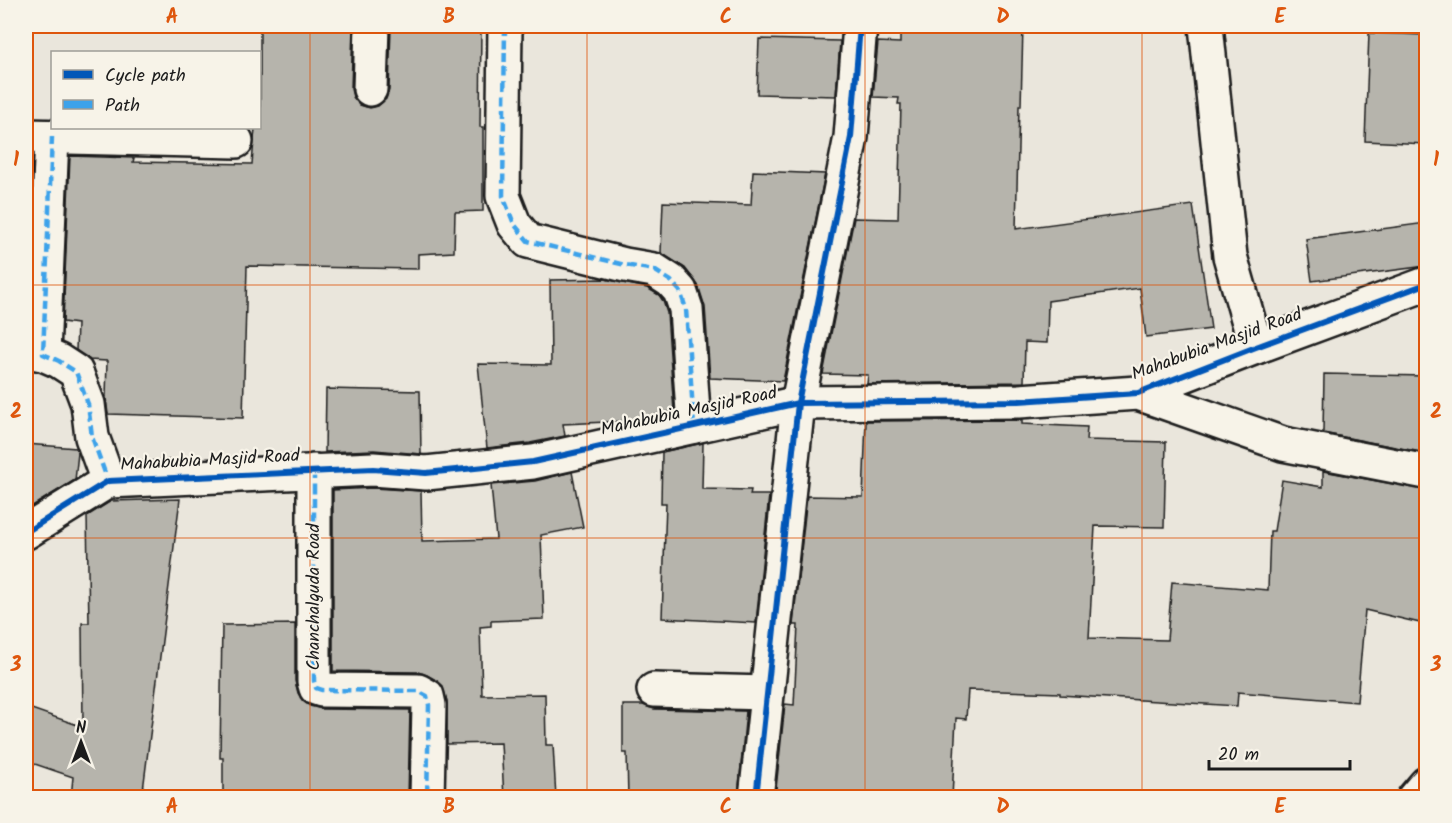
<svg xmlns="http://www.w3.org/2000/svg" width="1452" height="823" font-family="Kalam,sans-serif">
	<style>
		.building { fill: #b6b4ac; stroke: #1c1c1c; stroke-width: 1.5 }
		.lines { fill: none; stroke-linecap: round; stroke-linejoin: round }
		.minor-casing { stroke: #1c1c1c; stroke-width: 38 }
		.minor { stroke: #f7f3e8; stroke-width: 33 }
		.quiet { stroke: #3da2ea; stroke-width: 4.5; stroke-dasharray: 9 4.5; stroke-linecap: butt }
		.cycleway-casing { stroke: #f7f3e8; stroke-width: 10 }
		.cycleway { stroke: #0057b8; stroke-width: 6 }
		.grid { fill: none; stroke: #de560d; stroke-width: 1.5; stroke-opacity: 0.55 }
		.labels { text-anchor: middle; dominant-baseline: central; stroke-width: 4.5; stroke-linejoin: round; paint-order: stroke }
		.street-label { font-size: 18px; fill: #1c1c1c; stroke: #f7f3e8 }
		.neatline { fill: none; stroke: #de560d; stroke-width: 2 }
		.grid-label { font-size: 20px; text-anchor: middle; font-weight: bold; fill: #de560d }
	</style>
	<rect width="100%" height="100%" fill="#eae6dc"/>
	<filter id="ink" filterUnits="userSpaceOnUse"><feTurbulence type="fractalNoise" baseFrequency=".0167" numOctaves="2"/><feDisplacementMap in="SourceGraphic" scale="12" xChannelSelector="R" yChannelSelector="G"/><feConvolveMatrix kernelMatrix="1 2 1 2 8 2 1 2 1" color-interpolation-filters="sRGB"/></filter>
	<g filter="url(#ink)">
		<g class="building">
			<path d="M260,26H353L351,89L353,97L360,105L370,108L378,106L386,99L389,90L391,26H481L480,127H483V211L455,212L454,252L418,254V269L247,266L243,418L108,414L106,398L107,361L89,360L76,350L77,324L63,322L70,156L134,158L133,162L252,164L255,128H260Z"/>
			<path d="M900,26H1023L1021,106H1019L1016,229L1193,205L1211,329L1146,337L1140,288L1048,301L1047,343L1025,342L1024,382L867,384L868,375L823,374L854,218L898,219L901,104H898L899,98L873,97L878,42L900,43Z"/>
			<path d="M1369,33L1426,35V144L1365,141Z"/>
			<path d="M759,39L840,41L836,96L757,94Z"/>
			<path d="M26,155H32L26,318Z"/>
			<path d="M753,171L825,174L783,381L710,378L705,307L698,285L685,268L661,253L663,202L751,205Z"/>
			<path d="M1426,223V266L1312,281L1306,239Z"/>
			<path d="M605,279L647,288L659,295L663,301L667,313L674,411L629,421L563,424L565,436L530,443L487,448L478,364L551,365L550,280Z"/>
			<path d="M1324,374L1426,376V453L1323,433Z"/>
			<path d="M326,389L420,391L421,454L374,450L325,452Z"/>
			<path d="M1022,420V424L1087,427L1086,440L1166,442L1164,527L1095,526L1089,638L1167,640L1172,582L1268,590L1270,531H1274L1282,480L1323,487V471L1426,490V584L1420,623L1365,610L1357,702L1238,692L1237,706L1060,695V693L968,690L966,719L956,718L952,798H775L785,704L794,705L798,625H793L807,496L863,497L866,421Z"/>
			<path d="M703,443L702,489L751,490L750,495H769L756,623L662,618L666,503H661L662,452Z"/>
			<path d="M26,444L76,448L78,453L75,480L26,510Z"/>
			<path d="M572,472L583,527L541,535L544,619L491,621V626L480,627L482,695L545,694L546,745H553L556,798H504L501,743L447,744V701L442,685L436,680L427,675L418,672L333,671V490L373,488L421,491L422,541L496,539L491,485L535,481Z"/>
			<path d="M180,499L142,798H71L73,777L26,761V707L83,727L82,623H89L87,516L111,501Z"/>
			<path d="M295,624V681L298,693L303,701L310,706L322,709L410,710L408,798H223V758H220L222,625Z"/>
			<path d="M623,705H643L654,709L746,711L738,798H628L627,753H623Z"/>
		</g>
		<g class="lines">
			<g class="minor-casing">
				<g id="minor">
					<path d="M505,26L503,196L514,224L528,241L625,265L654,270L671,281L680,291L686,309L694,426"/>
					<path d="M1206,26L1230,256L1256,347"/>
					<path d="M370,89L372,26"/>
					<path d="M26,136L236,141"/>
					<path d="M26,351L43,354L59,361L76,372L88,404L92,437L108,481"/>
					<path d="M43,354L52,137"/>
					<path d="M1138,393L1283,444L1426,472"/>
					<path d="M314,471V681L316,688L322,690L418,691L427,696L429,705L427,798"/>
					<path d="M26,532L108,481L373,469L426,473L533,462L798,403L1019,401L1138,393L1256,347L1426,284"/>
					<path d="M654,690L767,693"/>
					<path d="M756,798L798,403L851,137L860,26"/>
					<path d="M1414,798L1426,784"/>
				</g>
			</g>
			<use href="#minor" class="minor"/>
			<g class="quiet">
				<path d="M505,26L503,196L514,224L528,241L625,265L654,270L671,281L680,291L686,309L694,426"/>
				<path d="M52,137L43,354L59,361L76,372L88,404L92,437L108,481"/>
				<path d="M314,471V681L316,688L322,690L418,691L427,696L429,705L427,798"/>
				<path d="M1414,798L1426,784"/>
			</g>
			<g class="cycleway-casing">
				<g id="cycleway">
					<path d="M26,532L108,481L373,469L426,473L533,462L798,403L1019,401L1138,393L1256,347L1426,284"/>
					<path d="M756,798L798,403L851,137L860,26"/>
				</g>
			</g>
			<use href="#cycleway" class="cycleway"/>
		</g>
	</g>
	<path class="grid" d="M310,26V798M587,26V798M865,26V798M1142,26V798M26,285H1426M26,538H1426"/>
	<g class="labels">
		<g class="street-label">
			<text transform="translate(1217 345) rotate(-20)">Mahabubia Masjid Road</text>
			<text transform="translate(689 412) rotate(-12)">Mahabubia Masjid Road</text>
			<text transform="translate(210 461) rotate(-3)">Mahabubia Masjid Road</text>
			<text transform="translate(314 597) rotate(-90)">Chanchalguda Road</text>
		</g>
	</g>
	<rect width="1452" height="823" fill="none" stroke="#f7f3e8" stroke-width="66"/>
	<rect x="51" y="51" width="210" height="78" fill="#f7f3e8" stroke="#9f9d96" stroke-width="1.5"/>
	<rect x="63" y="70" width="30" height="9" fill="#0057b8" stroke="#9f9d96" stroke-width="1.5"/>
	<text x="105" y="81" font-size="18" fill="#1c1c1c">Cycle path</text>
	<rect x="63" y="100" width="30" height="9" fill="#3da2ea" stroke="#9f9d96" stroke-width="1.5"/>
	<text x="105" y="111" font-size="18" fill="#1c1c1c">Path</text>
	<g transform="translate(81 742)" stroke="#f7f3e8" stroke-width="4.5" paint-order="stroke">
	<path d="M0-4.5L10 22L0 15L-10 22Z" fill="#1c1c1c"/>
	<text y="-9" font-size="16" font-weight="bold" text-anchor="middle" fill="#1c1c1c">N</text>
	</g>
	<path d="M1209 760v9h141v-9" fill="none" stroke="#1c1c1c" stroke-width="3"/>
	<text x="1218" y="760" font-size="18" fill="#1c1c1c" stroke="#f7f3e8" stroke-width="4.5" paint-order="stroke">20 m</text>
	<rect x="33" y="33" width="1386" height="757" class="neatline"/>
	<g class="grid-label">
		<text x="172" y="23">A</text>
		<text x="449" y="23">B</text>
		<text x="726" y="23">C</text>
		<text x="1003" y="23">D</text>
		<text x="1280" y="23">E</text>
		<text x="16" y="166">1</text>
		<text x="1436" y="166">1</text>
		<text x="16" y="418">2</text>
		<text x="1436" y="418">2</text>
		<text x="16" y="671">3</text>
		<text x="1436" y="671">3</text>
		<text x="172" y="813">A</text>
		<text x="449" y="813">B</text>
		<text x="726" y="813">C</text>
		<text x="1003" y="813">D</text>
		<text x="1280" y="813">E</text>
	</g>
</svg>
